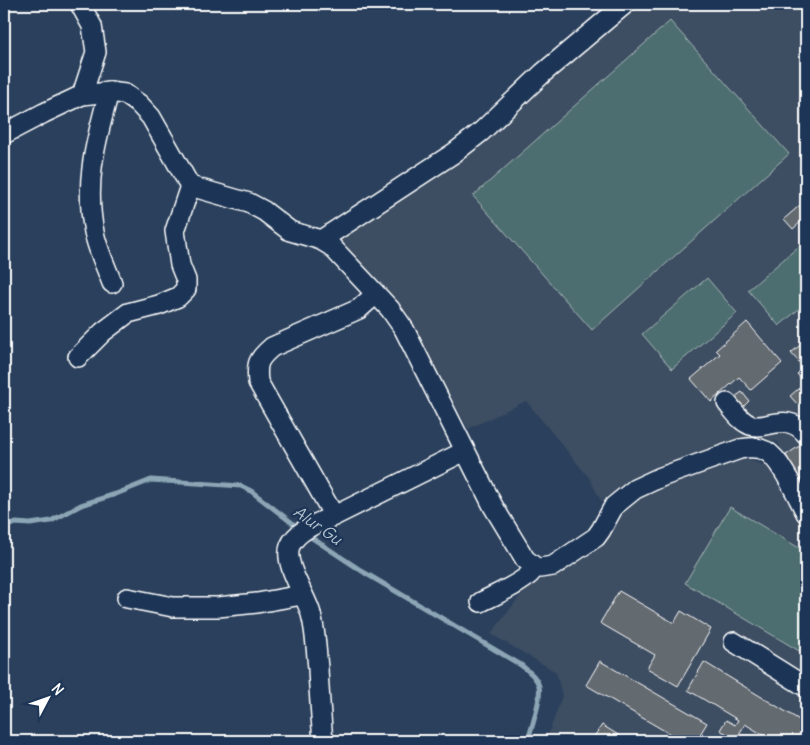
<svg xmlns="http://www.w3.org/2000/svg" width="810" height="745" font-family="Delius,sans-serif">
	<style>
		.built { fill: #3c4d62 }
		.pitch { fill: #4d6e6f; stroke: #a6b6b7 }
		.lines { fill: none; stroke-linecap: round; stroke-linejoin: round }
		.stream { stroke: #8ca6b6; stroke-width: 5 }
		.building { fill: #646a70; stroke: #fff }
		.minor-casing { stroke: #fff; stroke-width: 22 }
		.minor { stroke: #1d3557; stroke-width: 19 }
		.labels { text-anchor: middle; dominant-baseline: central; stroke-width: 4.5; stroke-linejoin: round; paint-order: stroke }
		.water-label { font-size: 16px; font-style: italic; fill: #b2c3ce; stroke: #1d3557 }
	</style>
	<rect width="100%" height="100%" fill="#2b405c"/>
	<filter id="ink" filterUnits="userSpaceOnUse"><feTurbulence type="fractalNoise" baseFrequency=".02" numOctaves="2"/><feDisplacementMap in="SourceGraphic" scale="10" xChannelSelector="R" yChannelSelector="G"/><feConvolveMatrix kernelMatrix="1 2 1 2 8 2 1 2 1" color-interpolation-filters="sRGB"/></filter>
	<g filter="url(#ink)">
		<g class="built">
			<path d="M635,4H806V496L788,468L778,442L744,437L727,443L629,482L601,501L590,479L526,401L468,429L410,320L338,239L547,78Z"/>
			<path d="M742,458L767,466L806,529V741H546L562,696L556,672L491,634L526,588L586,552L617,525L626,506L642,496Z"/>
		</g>
		<g class="pitch">
			<path d="M670,21L789,154L592,330L473,196Z"/>
			<path d="M806,240V303L779,326L748,290Z"/>
			<path d="M707,278L737,313L672,369L642,334Z"/>
			<path d="M730,507L806,552V655L685,583Z"/>
		</g>
		<g class="lines">
			<g class="stream">
				<path d="M4,527L16,523L30,524L51,521L81,505L116,494L151,480L241,486L251,491L300,529"/>
				<path d="M306,534L365,573L521,665C528,671 537,677 539,686C542,699 531,728 528,741"/>
			</g>
		</g>
		<g class="building">
			<path d="M806,200V220L805,218L793,229L784,219Z"/>
			<path d="M747,322L782,363L751,390L739,377L711,402L691,379L720,354L716,350Z"/>
			<path d="M806,340V397L798,405L790,396L805,383L797,374L804,368L791,353Z"/>
			<path d="M742,392L749,401L743,407L735,397Z"/>
			<path d="M801,445L806,453V489L802,484L786,455Z"/>
			<path d="M619,591L674,623L681,611L711,629L678,686L647,668L655,655L600,623Z"/>
			<path d="M600,661L707,723L696,741H682L586,685Z"/>
			<path d="M704,662L806,724V741H773L745,724L735,741H714L718,734L726,739L729,735L720,730L726,720L735,725L738,720L688,690Z"/>
			<path d="M602,725L628,741H591Z"/>
		</g>
		<g class="lines">
			<g class="minor-casing">
				<g id="minor">
					<path d="M80,4L92,26L96,52L82,95"/>
					<path d="M109,92C96,141 84,181 94,232C97,248 106,267 112,283"/>
					<path d="M4,134L44,113L82,95L109,92L125,94L139,104L151,117L190,186L249,203L264,211L290,231L321,240L331,246L390,309L404,329L493,506L525,559L535,567L540,568L553,566L596,537L601,530L614,506L635,489L661,477L740,449C749,447 758,447 766,451C781,459 798,498 806,513"/>
					<path d="M321,240L454,153L481,132L543,73L625,4"/>
					<path d="M375,294L368,301L359,309L272,347C258,359 256,363 258,382L334,516L465,451"/>
					<path d="M78,357L103,332L128,313L159,305L178,297L186,289V280L180,265L175,231L190,186"/>
					<path d="M727,403C734,411 740,421 750,425C756,427 761,426 766,425C783,421 794,420 806,434"/>
					<path d="M127,598L173,607H218L257,603L302,595"/>
					<path d="M481,602C495,595 530,580 535,567"/>
					<path d="M734,642L806,687"/>
					<path d="M323,741C321,717 319,692 318,668C316,650 316,632 311,614C307,597 283,564 290,546C297,530 318,523 334,516"/>
				</g>
			</g>
			<use href="#minor" class="minor"/>
		</g>
	</g>
	<g class="labels">
		<g class="water-label">
			<text transform="translate(318 525) rotate(35)">Alur Gu</text>
		</g>
	</g>
	<rect width="810" height="745" fill="none" stroke="#1d3557" stroke-width="20"/>
	<rect x="10" y="10" width="790" height="725" fill="none" stroke="#fff" stroke-width="2" filter="url(#ink)"/>
	<g transform="translate(48 698) rotate(49)" stroke="#1d3557" stroke-width="4" paint-order="stroke">
	<path d="M0-4L9 19L0 12L-9 19Z" fill="#ffffff"/>
	<text y="-8" font-size="14" font-weight="bold" text-anchor="middle" fill="#ffffff">N</text>
	</g>
</svg>
